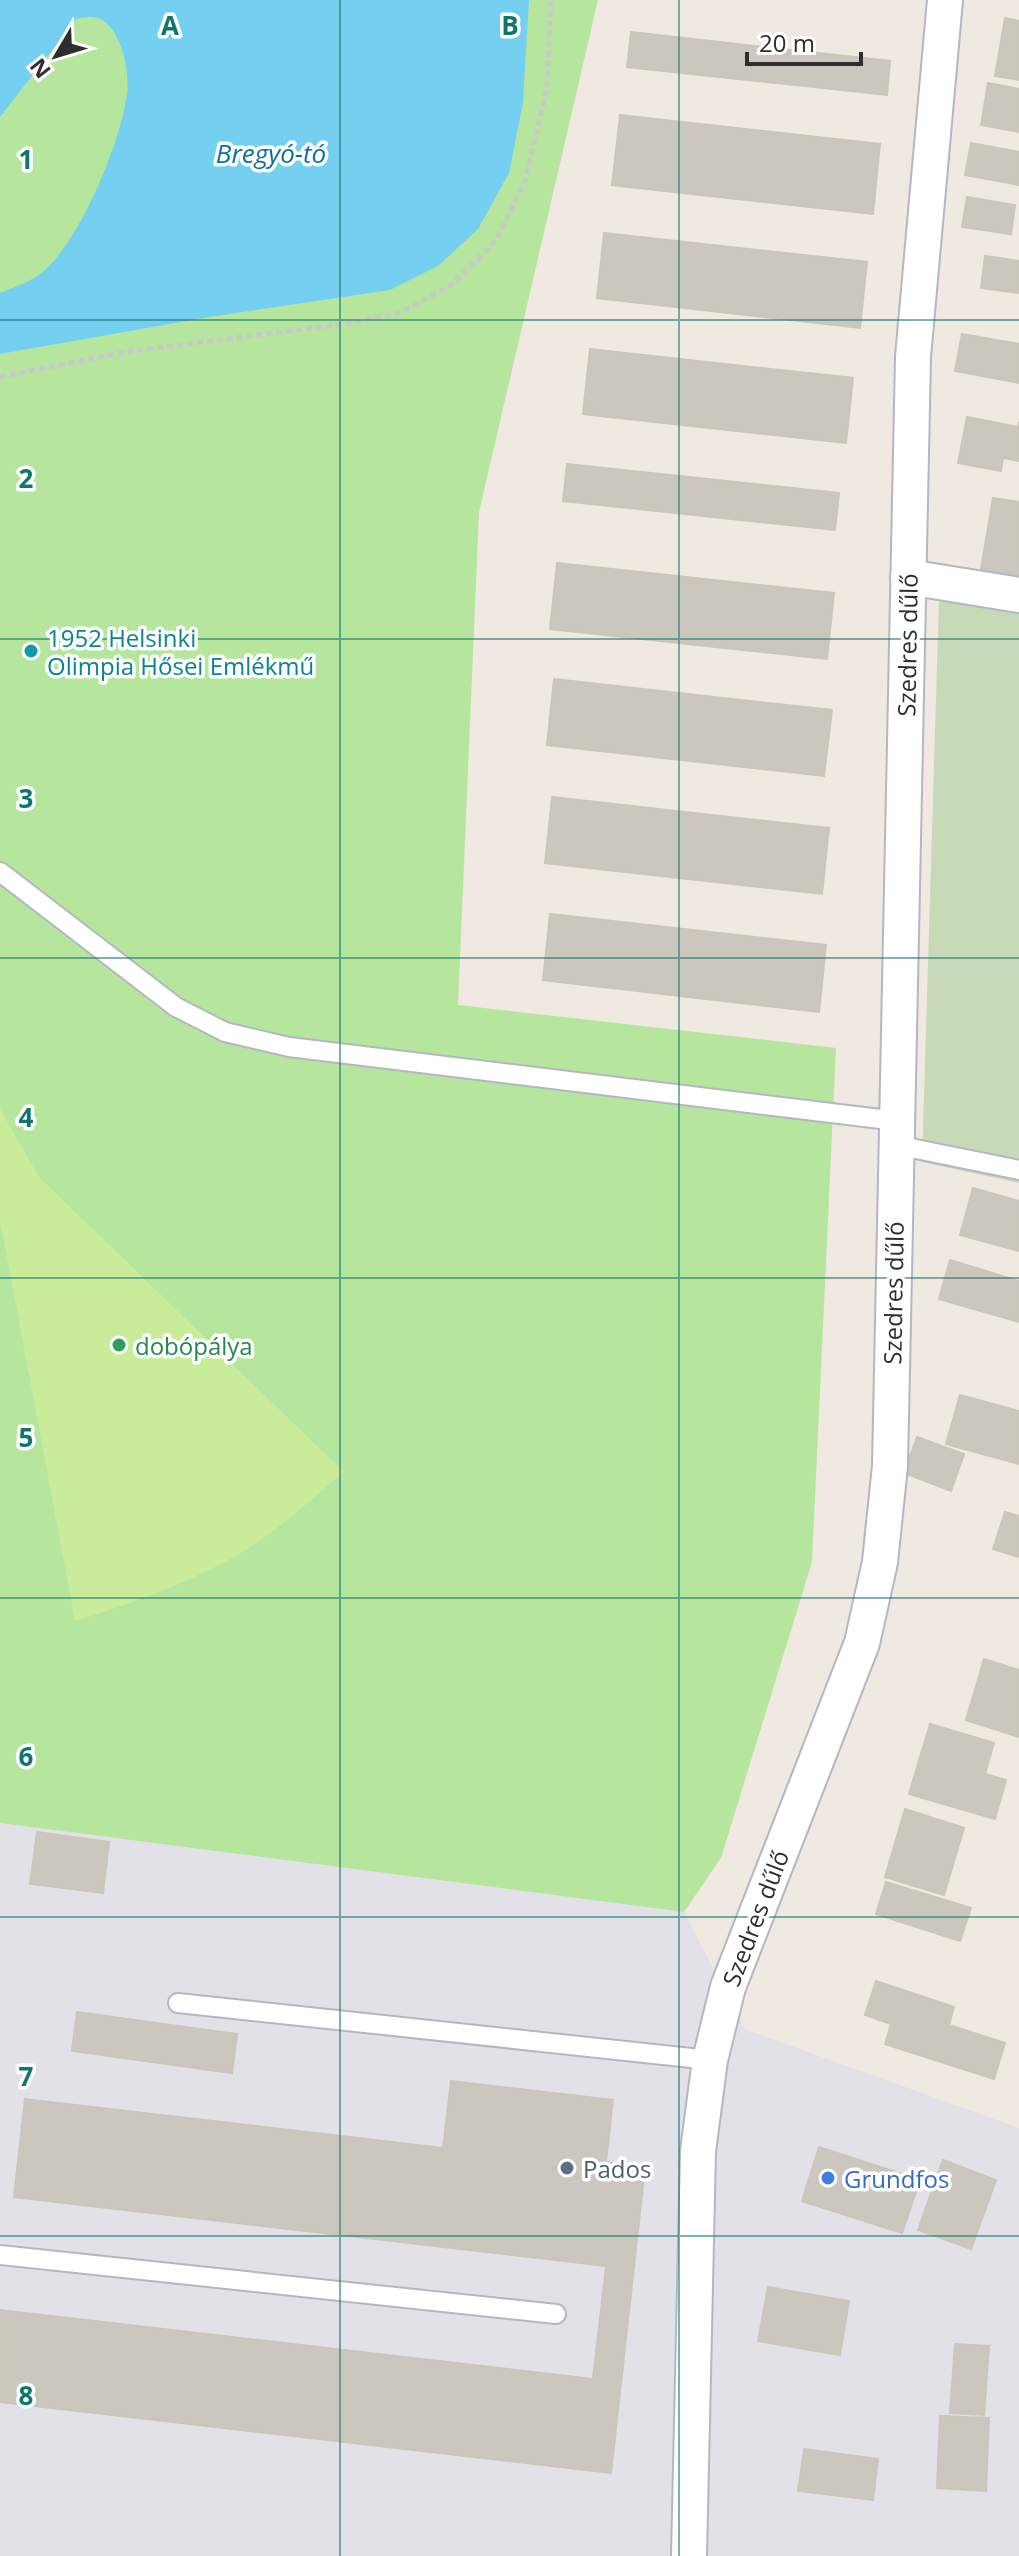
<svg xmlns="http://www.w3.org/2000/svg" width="1019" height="2556" font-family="'Open Sans',sans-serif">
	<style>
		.industrial { fill: #e3e1e8 }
		.green { fill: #b6e59e }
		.cemetery { fill: #c8d9b8 }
		.pitch { fill: #c9ec9a }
		.water { fill: #75cff0 }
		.building { fill: #cbc7bf; stroke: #cbc5ba; stroke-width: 2 }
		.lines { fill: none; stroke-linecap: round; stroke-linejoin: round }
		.lane-casing { stroke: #b4b7c1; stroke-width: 22 }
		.street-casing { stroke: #b4b7c1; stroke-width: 38 }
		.path { stroke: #c9c9c9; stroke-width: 5; stroke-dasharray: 6 4; stroke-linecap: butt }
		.lane { stroke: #fff; stroke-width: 18 }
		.street { stroke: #fff; stroke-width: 34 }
		.grid { fill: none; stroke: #0f766e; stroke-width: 2; stroke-opacity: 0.55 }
		.culture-dot { fill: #0f9aa8; stroke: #fff; stroke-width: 3 }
		.leisure-dot { fill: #2e9e5b; stroke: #fff; stroke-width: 3 }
		.service-dot { fill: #5c6f8a; stroke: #fff; stroke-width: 3 }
		.shop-dot { fill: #3f7fe0; stroke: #fff; stroke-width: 3 }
		.labels { text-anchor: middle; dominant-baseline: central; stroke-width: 7; stroke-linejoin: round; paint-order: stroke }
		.culture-label { font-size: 24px; fill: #0d838f; stroke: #fff; text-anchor: start }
		.street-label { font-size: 24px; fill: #2e2e2e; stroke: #fff }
		.leisure-label { font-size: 24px; fill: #27864d; stroke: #fff; text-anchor: start }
		.service-label { font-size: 24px; fill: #4e5e75; stroke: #fff; text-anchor: start }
		.shop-label { font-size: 24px; fill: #366cbe; stroke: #fff; text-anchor: start }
		.water-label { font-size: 26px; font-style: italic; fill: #0d6fa3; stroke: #fff }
		.grid-label { font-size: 26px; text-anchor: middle; font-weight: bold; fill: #0f766e; stroke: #fff; stroke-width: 7; stroke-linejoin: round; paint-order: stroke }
	</style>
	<rect width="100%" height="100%" fill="#efe9e1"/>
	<path class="industrial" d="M0,1823L684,1912L745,2029L1019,2128V2556H0Z"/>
	<path class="green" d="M0,0H598L479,512L458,1005L836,1048L812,1562L721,1858L684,1912L0,1823Z"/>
	<path class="cemetery" d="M939,599L1019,613V1183L922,1162Z"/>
	<path class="pitch" d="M0,1109L39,1177L344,1472C306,1504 269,1539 225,1562C177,1587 127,1605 75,1621L0,1219Z"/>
	<path class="water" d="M0,0H529L523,102L509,173L478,229L438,266L390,290L203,318L0,354V293C14,287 33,281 44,271C81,237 117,150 126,101C130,80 126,54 116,36C107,18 95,14 76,19L0,117Z"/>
	<g class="building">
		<path d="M1005,18L1019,21V80L995,76Z"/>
		<path d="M631,32L890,61L887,95L627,67Z"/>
		<path d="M988,83L1019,89V132L981,125Z"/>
		<path d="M620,115L880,144L873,214L612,185Z"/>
		<path d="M971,143L1019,152V185L965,175Z"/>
		<path d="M967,197L1015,205L1011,234L962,227Z"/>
		<path d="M604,233L867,262L860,328L597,298Z"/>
		<path d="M985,256L1019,261V293L981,288Z"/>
		<path d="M962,334L1019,344V383L955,371Z"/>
		<path d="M590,349L853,378L846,443L583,414Z"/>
		<path d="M967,417L1018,427L1019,422V461L1003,458L1001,471L958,463Z"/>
		<path d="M567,464L839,493L835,530L563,501Z"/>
		<path d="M993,498L1019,502V575L981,569Z"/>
		<path d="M557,563L834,593L827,659L550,629Z"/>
		<path d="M554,679L832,710L824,776L547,745Z"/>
		<path d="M552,797L829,828L822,894L545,863Z"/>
		<path d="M550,914L826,945L819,1012L543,980Z"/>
		<path d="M973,1188L1019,1201V1251L960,1235Z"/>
		<path d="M950,1260L1019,1281V1322L939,1299Z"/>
		<path d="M960,1395L1019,1411V1464L946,1444Z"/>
		<path d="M917,1437L964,1454L951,1491L904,1473Z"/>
		<path d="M1005,1512L1019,1516V1557L993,1549Z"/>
		<path d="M984,1659L1019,1670V1737L966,1720Z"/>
		<path d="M930,1724L994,1743L985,1774L1006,1780L995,1819L909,1794Z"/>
		<path d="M905,1809L964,1828L944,1895L885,1877Z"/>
		<path d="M37,1832L109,1842L103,1893L30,1884Z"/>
		<path d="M886,1882L971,1908L960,1941L876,1914Z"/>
		<path d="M876,1981L954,2007L949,2025L1005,2043L994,2079L885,2044L891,2024L865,2015Z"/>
		<path d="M77,2012L237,2034L232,2073L72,2051Z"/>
		<path d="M451,2081L613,2100L606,2162L645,2167L611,2473L0,2402V2310L593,2379L606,2266L14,2197L25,2099L443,2148Z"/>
		<path d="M819,2147L920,2180L902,2233L802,2201Z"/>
		<path d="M943,2160L996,2180L971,2249L918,2230Z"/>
		<path d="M768,2287L849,2301L840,2355L758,2341Z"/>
		<path d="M955,2344L989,2346L984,2415L950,2413Z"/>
		<path d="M940,2416L989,2418L986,2491L937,2488Z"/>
		<path d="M804,2449L878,2459L873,2500L798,2491Z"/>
	</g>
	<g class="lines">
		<g class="lane-casing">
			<g id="lane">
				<path d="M0,872L176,1007L225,1032L289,1047L897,1121"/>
				<path d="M896,1145L1019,1170"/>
				<path d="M178,2003L710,2060"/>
				<path d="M0,2255L556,2314"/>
			</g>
		</g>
		<g class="street-casing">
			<g id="street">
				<path d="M908,577L1019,595"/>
				<path d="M689,2556L698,2151L710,2060L728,1987L862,1643L880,1562L890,1466L913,357L945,0"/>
			</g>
		</g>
		<path class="path" d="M0,377L124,352L343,324L399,313L450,286L495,242L525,181L547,88L551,0"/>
		<use href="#lane" class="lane"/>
		<use href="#street" class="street"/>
	</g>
	<path class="grid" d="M340,0V2556M679,0V2556M0,320H1019M0,639H1019M0,958H1019M0,1278H1019M0,1598H1019M0,1917H1019M0,2236H1019"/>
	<circle class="culture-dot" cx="31" cy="651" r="8"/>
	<circle class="leisure-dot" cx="119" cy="1345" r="8"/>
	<circle class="service-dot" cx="567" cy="2168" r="8"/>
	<circle class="shop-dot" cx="828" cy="2178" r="8"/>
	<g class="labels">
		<g class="culture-label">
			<text x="47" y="637">1952 Helsinki<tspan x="47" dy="28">Olimpia Hősei Emlékmű</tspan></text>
		</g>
		<g class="street-label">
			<text transform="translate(907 645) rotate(-89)">Szedres dűlő</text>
			<text transform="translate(893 1293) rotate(-89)">Szedres dűlő</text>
			<text transform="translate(755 1918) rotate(-69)">Szedres dűlő</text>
		</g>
		<g class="leisure-label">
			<text x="135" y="1345">dobópálya</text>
		</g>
		<g class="service-label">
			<text x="583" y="2168">Pados</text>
		</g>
		<g class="shop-label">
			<text x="844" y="2178">Grundfos</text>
		</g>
		<g class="water-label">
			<text x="271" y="153">Bregyó-tó</text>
		</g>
	</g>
	<g class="grid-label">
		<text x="170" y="35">A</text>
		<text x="510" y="35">B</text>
		<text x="26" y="169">1</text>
		<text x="26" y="488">2</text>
		<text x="26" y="808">3</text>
		<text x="26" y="1127">4</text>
		<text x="26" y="1447">5</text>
		<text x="26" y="1766">6</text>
		<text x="26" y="2086">7</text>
		<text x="26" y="2405">8</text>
	</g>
	<g transform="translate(56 56) rotate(232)" stroke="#ffffff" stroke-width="6" paint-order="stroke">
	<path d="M0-6L14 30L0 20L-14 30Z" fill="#2e2e2e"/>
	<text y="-12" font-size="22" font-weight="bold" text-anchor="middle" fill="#2e2e2e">N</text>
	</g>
	<path d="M747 52v12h114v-12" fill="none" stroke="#2e2e2e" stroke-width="4"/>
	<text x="759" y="52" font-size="24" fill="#2e2e2e" stroke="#ffffff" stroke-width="6" paint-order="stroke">20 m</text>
</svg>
